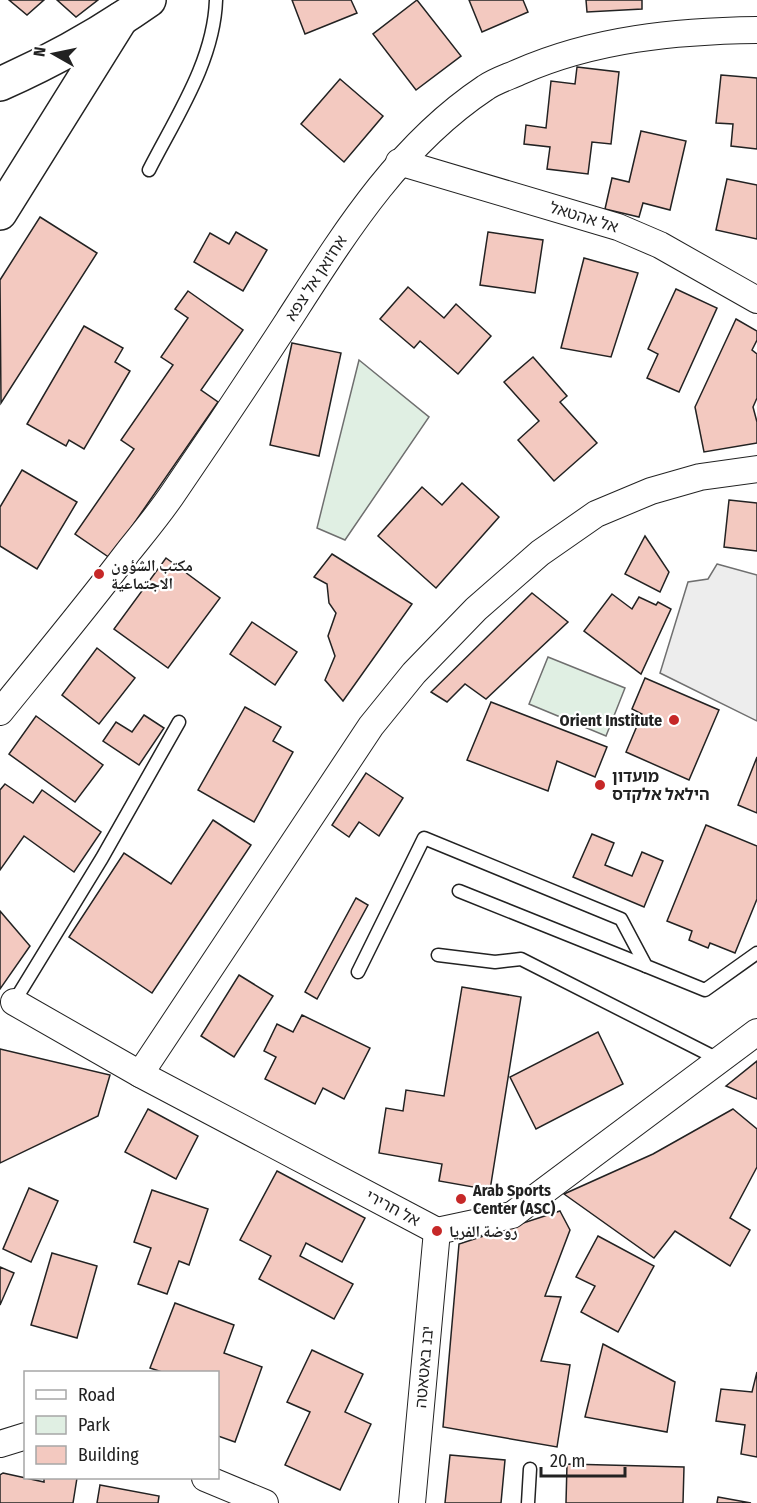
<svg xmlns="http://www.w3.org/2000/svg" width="757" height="1503" font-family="'Fira Sans Condensed','Noto Naskh Arabic','Noto Sans Hebrew',sans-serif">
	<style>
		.green { fill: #e0efe3; stroke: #6f6f6f; stroke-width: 1.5 }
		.parking { fill: #ededed; stroke: #6f6f6f; stroke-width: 1.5 }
		.building { fill: #f3c9c0; stroke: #222; stroke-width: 1.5 }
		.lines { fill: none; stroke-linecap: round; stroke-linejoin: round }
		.lane-casing { stroke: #222; stroke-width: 15 }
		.street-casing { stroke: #222; stroke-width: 28 }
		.secondary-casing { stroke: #222; stroke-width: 36 }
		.lane { stroke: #fff; stroke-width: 12 }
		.street { stroke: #fff; stroke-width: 26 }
		.secondary { stroke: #fff; stroke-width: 33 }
		.poi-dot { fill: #c62828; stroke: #fff; stroke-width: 2 }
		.labels { text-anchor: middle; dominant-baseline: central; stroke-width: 4.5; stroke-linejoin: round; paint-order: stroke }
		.street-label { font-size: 16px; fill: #222; stroke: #fff }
		.poi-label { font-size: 16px; font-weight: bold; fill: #222; stroke: #fff; text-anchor: start }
	</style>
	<rect width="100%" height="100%" fill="#fff"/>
	<g class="green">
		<path d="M359,360L429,417L345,540L317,528Z"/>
		<path d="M548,657L625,688L606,736L529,704Z"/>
	</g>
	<path class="parking" d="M717,564L757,575V721L660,673L688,582L708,579Z"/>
	<g class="building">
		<path d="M9,0H44L27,15Z"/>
		<path d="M57,0H98L76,17Z"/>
		<path d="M292,0H351L357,13L305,34Z"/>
		<path d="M417,0L461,56L416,90L373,34Z"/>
		<path d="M469,0H523L528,12L482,32Z"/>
		<path d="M586,0H642V9L587,12Z"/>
		<path d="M577,67L619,72L611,144L592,142L588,174L547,169L550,147L524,144L526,125L546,128L551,81L575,84Z"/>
		<path d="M721,75L757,78V149L731,146L733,124L716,123Z"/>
		<path d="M340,79L383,116L344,162L301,124Z"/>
		<path d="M641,131L686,141L670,210L643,203L639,217L605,209L612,178L629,182Z"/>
		<path d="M727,179L757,185V239L716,230Z"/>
		<path d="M40,217L97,253L1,403L0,280Z"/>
		<path d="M236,232L267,250L243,291L194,262L210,233L229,244Z"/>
		<path d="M488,232L543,240L535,293L480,285Z"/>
		<path d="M584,258L638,273L611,357L561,348Z"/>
		<path d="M408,287L444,318L456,304L491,336L458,374L420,341L414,348L380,319Z"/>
		<path d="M676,289L717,308L679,392L647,378L658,354L648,349Z"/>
		<path d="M188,291L243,330L201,390L218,402L110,558L75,534L134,449L121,440L173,365L161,357L188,318L175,309Z"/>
		<path d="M736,319L757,331V340L752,350L757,354V398L753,407L757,422V443L704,452L695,407Z"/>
		<path d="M84,326L123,348L115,362L130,371L84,449L69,440L66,446L27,424Z"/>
		<path d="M292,343L341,353L319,456L270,445Z"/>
		<path d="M533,357L567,396L560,402L597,443L554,481L518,440L539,421L504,382Z"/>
		<path d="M22,470L77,502L37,569L0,546V507Z"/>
		<path d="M462,483L499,517L436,588L378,536L422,487L442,505Z"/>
		<path d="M729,500L757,503V551L724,547Z"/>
		<path d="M645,536L669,572L660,592L625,574Z"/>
		<path d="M332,554L412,604L343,701L325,680L335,656L328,636L336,613L329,603L327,584L314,577Z"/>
		<path d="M166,558L220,598L168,668L114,629Z"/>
		<path d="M532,593L568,622L486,699L465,684L447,702L431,692Z"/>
		<path d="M612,594L632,609L639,597L656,605L658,602L671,609L641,674L584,631Z"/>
		<path d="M252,622L297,652L275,685L230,654Z"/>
		<path d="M97,648L135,678L99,724L62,695Z"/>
		<path d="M645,678L719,710L689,780L626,752L642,714L632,709Z"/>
		<path d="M491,702L607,747L595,777L557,761L548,791L467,760Z"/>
		<path d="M245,707L281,727L273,741L293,752L254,822L198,790Z"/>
		<path d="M144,715L164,728L139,765L103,741L116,722L132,732Z"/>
		<path d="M36,716L103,765L75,802L9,754Z"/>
		<path d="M757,757V813L738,805Z"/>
		<path d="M366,773L403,798L379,836L359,822L349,837L332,825Z"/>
		<path d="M5,784L33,803L42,790L101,832L74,872L24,836L0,870V790Z"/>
		<path d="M213,820L251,845L152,993L69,937L124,853L171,884Z"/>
		<path d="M706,825L757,846V899L735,953L710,943L708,948L689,940L692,931L667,921Z"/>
		<path d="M592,834L614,843L605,865L632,876L642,852L663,861L644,907L573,877Z"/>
		<path d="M356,898L368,905L317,999L305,992Z"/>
		<path d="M0,911L30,946L0,989Z"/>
		<path d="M239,975L273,996L234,1057L201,1036Z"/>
		<path d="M462,987L521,997L490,1190L439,1181L442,1164L379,1153L386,1108L403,1111L406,1090L444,1096Z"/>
		<path d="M302,1015L370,1048L344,1099L323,1088L315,1104L265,1079L276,1057L264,1051L277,1024L293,1032Z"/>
		<path d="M598,1032L623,1084L536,1129L510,1077Z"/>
		<path d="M0,1049L110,1075L98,1116L0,1163Z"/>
		<path d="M757,1061V1099L726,1086Z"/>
		<path d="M148,1109L198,1136L176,1179L125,1152Z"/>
		<path d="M733,1109L757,1129V1167L730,1218L750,1230L730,1266L675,1231L654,1258L564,1194L653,1154Z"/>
		<path d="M277,1171L365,1218L342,1262L306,1243L300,1256L353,1284L334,1319L259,1279L271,1256L240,1240Z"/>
		<path d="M29,1188L58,1201L31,1262L3,1249Z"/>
		<path d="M152,1190L208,1209L189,1265L179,1261L167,1294L138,1284L151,1248L134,1242Z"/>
		<path d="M560,1211L570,1230L545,1296L561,1297L541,1361L570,1365L557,1447L443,1427L459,1244Z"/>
		<path d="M598,1236L654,1266L618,1332L581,1312L595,1286L576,1277Z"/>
		<path d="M52,1253L97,1266L77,1338L31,1325Z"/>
		<path d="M0,1267L14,1273L0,1305Z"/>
		<path d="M175,1303L234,1325L224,1353L262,1367L235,1442L218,1436V1372H162L150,1368Z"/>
		<path d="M603,1344L675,1382L667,1432L585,1417Z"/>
		<path d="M312,1350L363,1374L345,1412L371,1424L340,1490L285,1465L310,1412L287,1402Z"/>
		<path d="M757,1372V1457L741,1454L745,1425L716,1421L721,1389L752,1392Z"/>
		<path d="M450,1455L505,1460L501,1503H445Z"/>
		<path d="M567,1464L684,1467L683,1503H566Z"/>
		<path d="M3,1473L44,1482V1478H77L73,1503H0V1475Z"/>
		<path d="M100,1485L159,1496L158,1503H97Z"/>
		<path d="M718,1497L751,1503H717Z"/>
	</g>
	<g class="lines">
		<g class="lane-casing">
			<g id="lane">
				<path d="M149,170C176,117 214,61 216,0"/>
				<path d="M459,891L646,966"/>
				<path d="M438,955L495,962L521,959L720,1060"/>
				<path d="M358,972L424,838L621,919L646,966L705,990L757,953"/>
				<path d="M14,1002L102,858L179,722"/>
				<path d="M528,1503L530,1469"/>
			</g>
		</g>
		<g class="street-casing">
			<g id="street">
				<path d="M399,162L618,227L660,245L757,300"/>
				<path d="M0,712C43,659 87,606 128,552C144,532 160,513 174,492C213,435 251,378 288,321C344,234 398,146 485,88C495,81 508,77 519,72C594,39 676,31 757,30"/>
				<path d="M14,1002L140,1074L437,1231L512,1215L757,1032"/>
				<path d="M140,1074L371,726L414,673L476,609L540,553L596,514L651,491L700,477L757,469"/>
				<path d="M0,1444L26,1436"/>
				<path d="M205,1478L265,1503"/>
				<path d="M412,1503L437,1231"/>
			</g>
		</g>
		<g class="secondary-casing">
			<g id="secondary">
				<path d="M0,84C52,61 102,33 149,0"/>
				<path d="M0,213L121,19"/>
			</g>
		</g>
		<use href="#lane" class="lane"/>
		<use href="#street" class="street"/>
		<use href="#secondary" class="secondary"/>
	</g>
	<g class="poi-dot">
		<circle cx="99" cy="574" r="6"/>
		<circle cx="674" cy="720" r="6"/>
		<circle cx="600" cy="785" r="6"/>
		<circle cx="461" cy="1199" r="6"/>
		<circle cx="437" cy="1231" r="6"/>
	</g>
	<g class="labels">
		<g class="street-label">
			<text transform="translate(584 217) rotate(17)">אל אהטאל</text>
			<text transform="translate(316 278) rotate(-57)">אח'ואן אל צפא</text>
			<text transform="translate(393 1208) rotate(28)">אל חרירי</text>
			<text transform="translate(424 1367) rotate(-85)">יבנ באטאטה</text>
		</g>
		<g class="poi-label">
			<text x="111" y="565">مكتب الشؤون<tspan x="111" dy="18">الاجتماعية</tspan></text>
			<text x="662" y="720" text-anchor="end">Orient Institute</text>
			<text x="612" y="776">מועדון<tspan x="612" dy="18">הילאל אלקדס</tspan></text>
			<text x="473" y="1190">Arab Sports<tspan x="473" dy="18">Center (ASC)</tspan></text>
			<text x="449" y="1231">روضة الفريا</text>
		</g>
	</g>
	<rect x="24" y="1371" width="195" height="108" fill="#ffffff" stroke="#a7a7a7" stroke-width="1.5"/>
	<rect x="36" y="1390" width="30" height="9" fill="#ffffff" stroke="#a7a7a7" stroke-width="1.5"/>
	<text x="78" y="1401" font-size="18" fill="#222222">Road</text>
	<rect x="36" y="1416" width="30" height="18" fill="#e0efe3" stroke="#a7a7a7" stroke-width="1.5"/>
	<text x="78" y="1431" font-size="18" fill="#222222">Park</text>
	<rect x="36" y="1446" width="30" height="18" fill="#f3c9c0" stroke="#a7a7a7" stroke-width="1.5"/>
	<text x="78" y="1461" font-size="18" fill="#222222">Building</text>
	<g transform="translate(54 54) rotate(279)" stroke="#ffffff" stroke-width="4.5" paint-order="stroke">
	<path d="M0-4.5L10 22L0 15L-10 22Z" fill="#222222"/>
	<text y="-9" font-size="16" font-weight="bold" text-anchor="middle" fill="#222222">N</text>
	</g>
	<path d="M541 1467v9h84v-9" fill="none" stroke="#222222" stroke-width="3"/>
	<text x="550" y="1467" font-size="18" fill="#222222" stroke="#ffffff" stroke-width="4.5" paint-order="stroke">20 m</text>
</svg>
